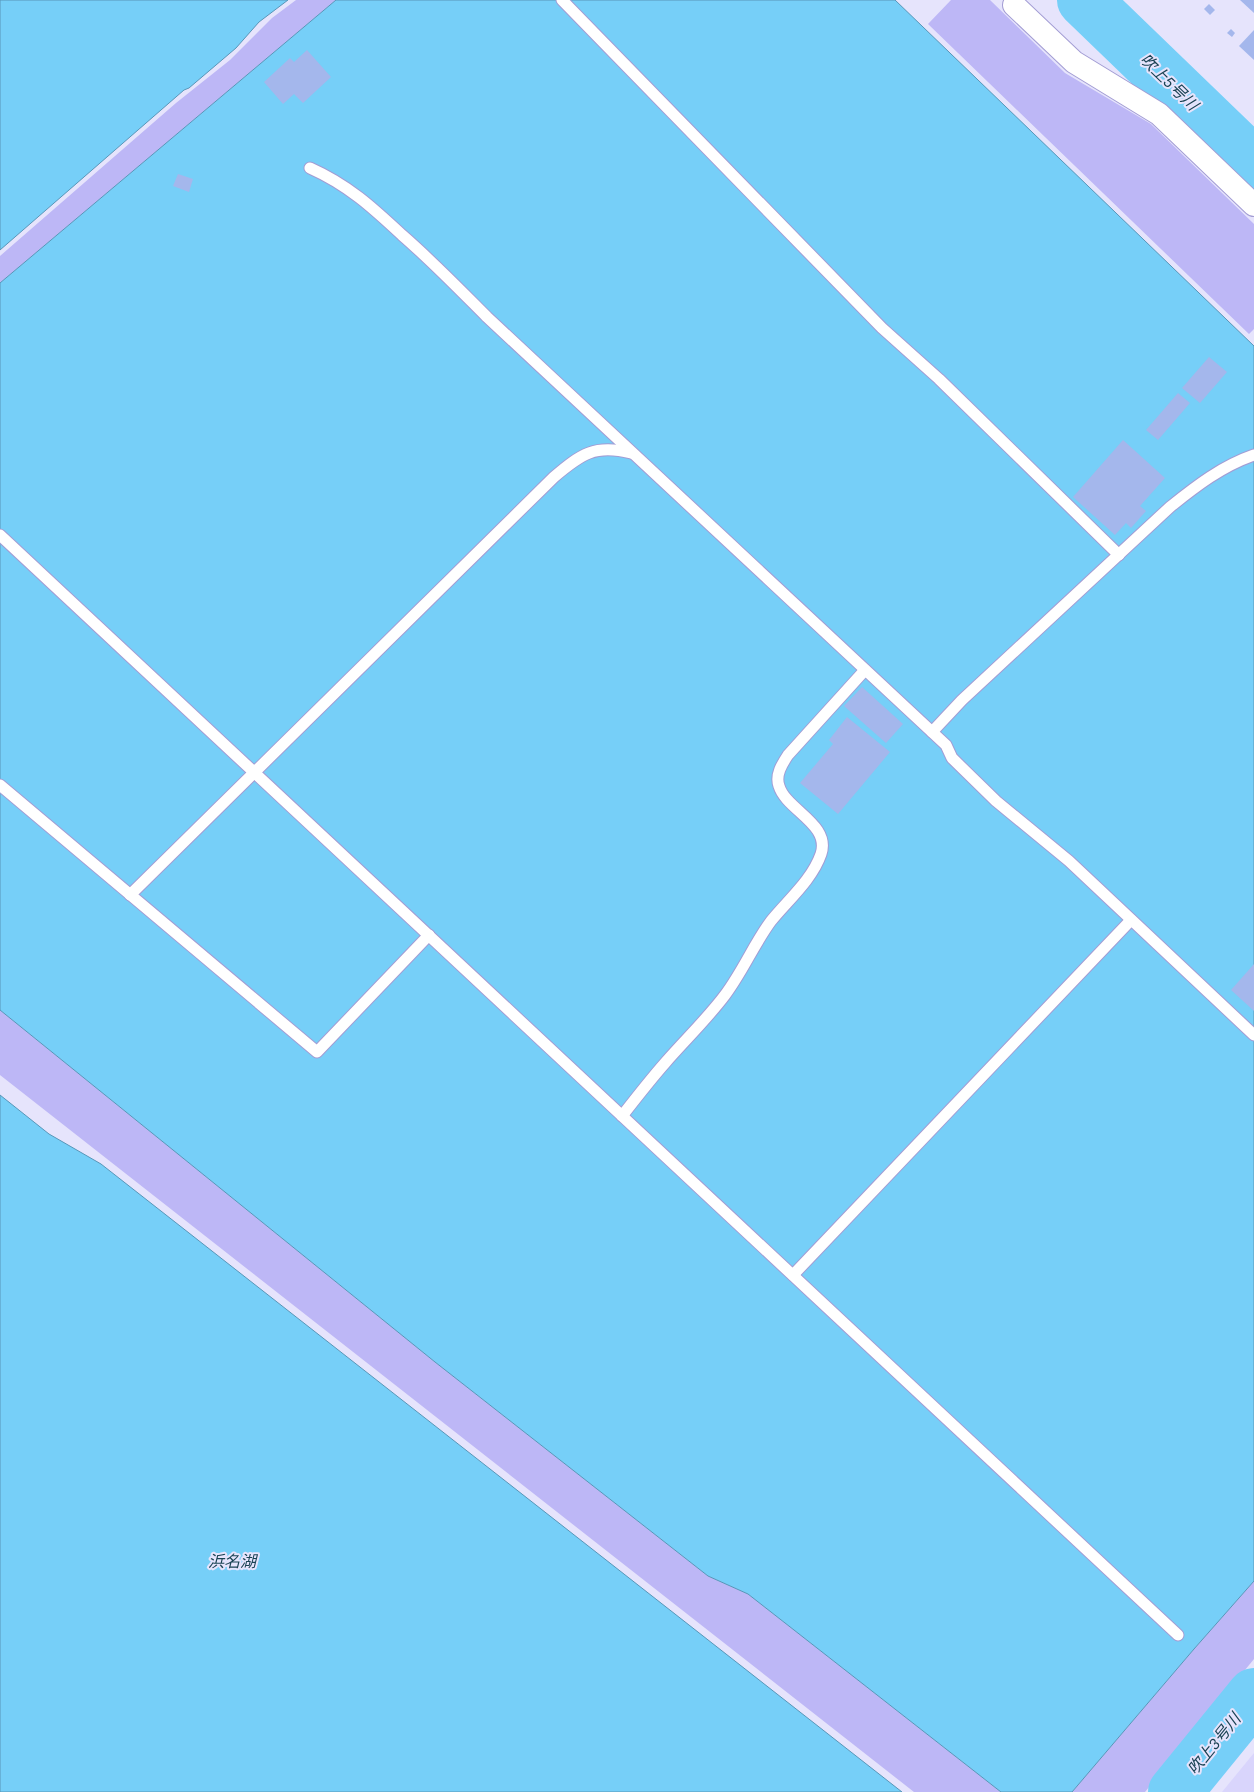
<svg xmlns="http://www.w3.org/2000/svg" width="1254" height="1792" font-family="'Work Sans','Noto Sans JP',sans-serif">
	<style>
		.built { fill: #d9d5fc }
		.green { fill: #bdb7f6 }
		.water { fill: #76cff8; stroke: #5896b8 }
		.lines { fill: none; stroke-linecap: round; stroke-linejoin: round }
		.river { stroke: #76cff8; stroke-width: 54 }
		.building { fill: #a4b7ec }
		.service-casing { stroke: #a39dd4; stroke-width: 13 }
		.minor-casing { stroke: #a39dd4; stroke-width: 24 }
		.service { stroke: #fff; stroke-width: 11 }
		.minor { stroke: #fff; stroke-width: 22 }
		.labels { text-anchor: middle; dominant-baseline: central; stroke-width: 4; stroke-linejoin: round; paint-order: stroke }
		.water-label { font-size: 16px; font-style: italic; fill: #1a4253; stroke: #e6e4fc }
	</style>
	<rect width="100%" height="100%" fill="#e6e4fc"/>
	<path class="built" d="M1254,1753V1792H1222Z"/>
	<g class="green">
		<path d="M296,0H336L0,283V256L176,103L230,60L272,18Z"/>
		<path d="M951,0H990L1065,73L1151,124L1254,224V329L1249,334L928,24Z"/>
		<path d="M0,1010L435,1362L708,1576L748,1594L1001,1792H914L0,1075Z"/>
		<path d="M1254,1581V1659L1145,1792H1072L1194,1649Z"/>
	</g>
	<g class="water">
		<path d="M0,0H288L259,22L236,48L189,88L184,90L0,250Z"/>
		<path d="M336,0H895L1254,346V1581L1194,1649L1072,1792H1001L748,1594L708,1576L435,1362L0,1010V283Z"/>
		<path d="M0,1095L49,1134L101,1164L902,1792H0Z"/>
	</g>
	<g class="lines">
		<g class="river">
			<path d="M1084,0L1254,164"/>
			<path d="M1175,1792L1254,1695"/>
		</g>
	</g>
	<g class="building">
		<path d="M1240,0H1254V13Z"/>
		<path d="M1209,4L1215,10L1210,15L1204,9Z"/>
		<path d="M1231,29L1235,33L1232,37L1227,33Z"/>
		<path d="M1254,30V60L1239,46Z"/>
		<path d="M307,50L331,77L303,103L294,94L283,104L264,82L290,58L294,62Z"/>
		<path d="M178,174L193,179L189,192L173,186Z"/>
		<path d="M1209,357L1227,372L1200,403L1182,388Z"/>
		<path d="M1178,393L1190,403L1158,440L1146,430Z"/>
		<path d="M1123,440L1165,478L1140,506L1146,511L1131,528L1126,523L1115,535L1073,497Z"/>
		<path d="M862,687L903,724L886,743L844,706Z"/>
		<path d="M847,717L890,752L838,814L800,783L833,744L829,740Z"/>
		<path d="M1254,964V1011L1231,990Z"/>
	</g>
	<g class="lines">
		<g class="service-casing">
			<g id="service">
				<path d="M562,0L882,328L939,379L1119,555"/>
				<path d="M310,168C348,185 372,207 402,235C432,261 459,289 487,317L946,745L952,758L996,801L1069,861L1254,1035"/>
				<path d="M0,535L1178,1635"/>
				<path d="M932,732L962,700L1170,507C1196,486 1222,466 1254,455"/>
				<path d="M0,785L317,1052L429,935"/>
				<path d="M130,895L554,477C581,454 595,444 631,453"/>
				<path d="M622,1116C636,1098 650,1080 665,1063C685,1040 707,1019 725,995C743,971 754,944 771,921C788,900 812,880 821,854C831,824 786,810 779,786C775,775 782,764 788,755L865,670"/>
				<path d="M793,1275L1131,920"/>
			</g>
		</g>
		<g class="minor-casing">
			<path id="minor" d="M1014,5L1074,62L1159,114L1254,205"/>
		</g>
		<use href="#service" class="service"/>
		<use href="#minor" class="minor"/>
	</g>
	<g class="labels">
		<g class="water-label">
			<text transform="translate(1169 82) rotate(44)">吹上5号川</text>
			<text x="232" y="1561">浜名湖</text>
			<text transform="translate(1214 1744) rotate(-51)">吹上3号川</text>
		</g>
	</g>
</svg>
